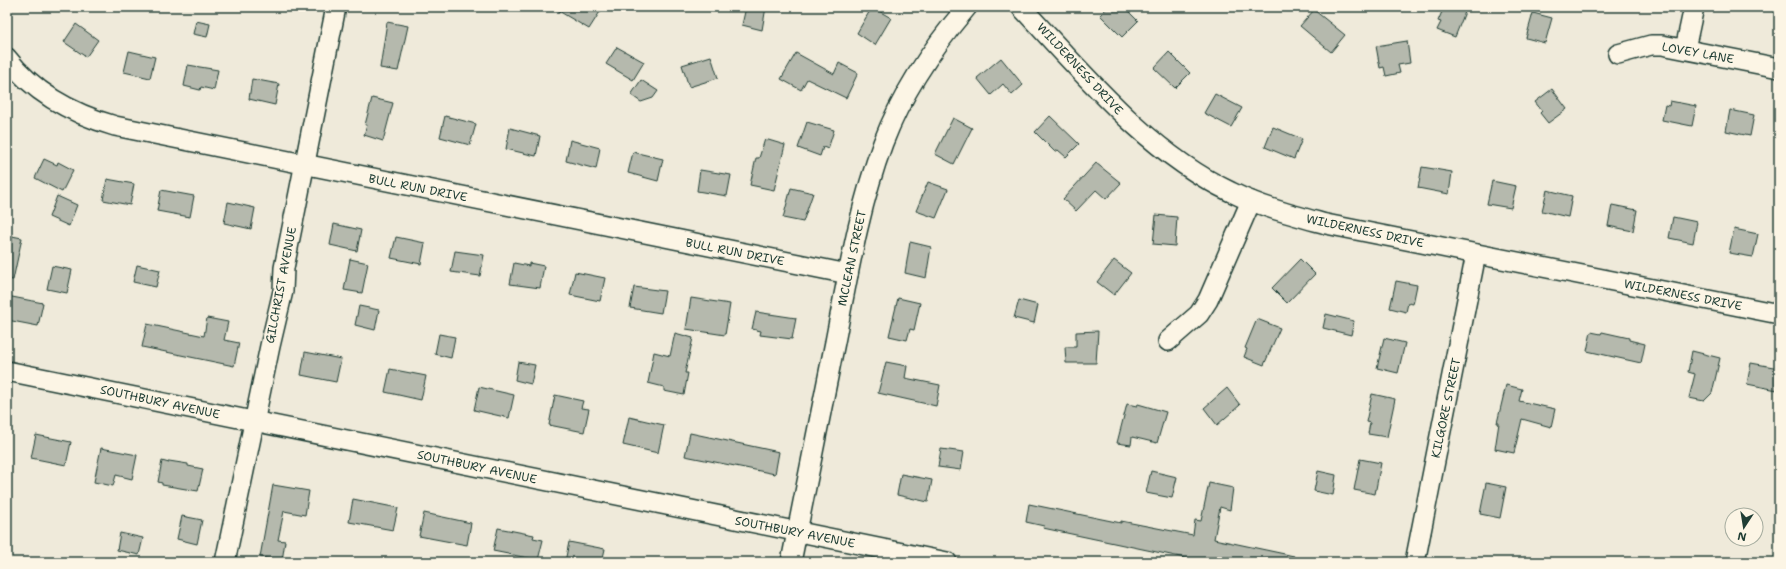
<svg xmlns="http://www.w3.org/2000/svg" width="1786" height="569" font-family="'Shantell Sans',sans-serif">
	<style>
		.building { fill: #b5b9ad; stroke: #1f3d34 }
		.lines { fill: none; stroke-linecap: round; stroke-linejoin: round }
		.minor-casing { stroke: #1f3d34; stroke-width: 22 }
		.minor { stroke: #fcf5e5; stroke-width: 19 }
		.labels { text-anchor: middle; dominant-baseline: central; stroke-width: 3; stroke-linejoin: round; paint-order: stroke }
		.street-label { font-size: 12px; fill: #1f3d34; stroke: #fcf5e5 }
	</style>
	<rect width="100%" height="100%" fill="#efeada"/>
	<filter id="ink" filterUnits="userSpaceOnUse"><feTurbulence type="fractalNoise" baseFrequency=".025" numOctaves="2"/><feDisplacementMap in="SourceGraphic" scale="8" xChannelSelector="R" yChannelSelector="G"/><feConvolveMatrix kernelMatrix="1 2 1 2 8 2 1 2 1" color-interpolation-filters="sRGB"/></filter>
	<g filter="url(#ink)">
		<g class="building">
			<path d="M552,7H603L589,29Z"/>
			<path d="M746,7H766L762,30L742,25Z"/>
			<path d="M872,7L891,18L875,45L857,33Z"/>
			<path d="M1108,7H1124L1138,21L1122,37L1100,15Z"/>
			<path d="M1444,7H1467L1455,37L1437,30L1441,22L1438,21Z"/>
			<path d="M1314,10L1345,35L1331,52L1300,26Z"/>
			<path d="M1533,13L1552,18L1545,43L1526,38Z"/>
			<path d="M196,21L210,24L207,37L193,34Z"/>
			<path d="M387,22L408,26L398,71L380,68Z"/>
			<path d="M76,24L98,40L86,57L64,42Z"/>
			<path d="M1407,41L1410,63L1398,65L1400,73L1386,76L1384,67L1380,68L1376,46Z"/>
			<path d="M617,47L644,62L633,80L606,64Z"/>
			<path d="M129,51L155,57L150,78L124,72Z"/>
			<path d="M1169,52L1190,73L1175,88L1154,68Z"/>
			<path d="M796,53L834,74L839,63L858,73L846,98L807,79L801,90L781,79Z"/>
			<path d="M711,56L718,78L689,87L682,65Z"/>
			<path d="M1001,58L1023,85L1012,95L1003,84L991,95L977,78Z"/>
			<path d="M188,65L218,70L214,90L201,87L200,90L184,86Z"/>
			<path d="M252,79L279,84L275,105L249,99Z"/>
			<path d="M641,80L658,91L653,98L641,102L631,95Z"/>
			<path d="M1552,89L1567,109L1548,123L1540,113L1542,111L1535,102Z"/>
			<path d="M1215,94L1242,108L1231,127L1204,113Z"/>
			<path d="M372,98L393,103L383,141L364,135L367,125H365Z"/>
			<path d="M1670,101L1696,106L1692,126L1662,120L1665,105L1669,106Z"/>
			<path d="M1730,110L1754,115L1750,136L1726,131Z"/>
			<path d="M445,116L476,124L470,145L440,137Z"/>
			<path d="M1050,116L1079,144L1066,157L1058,150L1055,152L1035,132Z"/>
			<path d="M953,118L972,128L954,164L935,154Z"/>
			<path d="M807,122L834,130L828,149L823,147L820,156L798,148Z"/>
			<path d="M1273,127L1302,139L1294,159L1265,147Z"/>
			<path d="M510,128L540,136L536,156L506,149Z"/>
			<path d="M765,139L785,145L774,190L750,185L756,158H759Z"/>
			<path d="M570,140L600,148L596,169L566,161Z"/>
			<path d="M633,152L663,159L658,181L628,173Z"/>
			<path d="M44,159L57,165L58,162L73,170L62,192L35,178Z"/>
			<path d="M1096,163L1121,183L1106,199L1096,190L1076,211L1063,199Z"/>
			<path d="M1422,167L1452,172L1449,194L1418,188Z"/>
			<path d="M700,170L731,175L727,196L697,191Z"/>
			<path d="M107,179L134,184L130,205L103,200Z"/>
			<path d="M1492,181L1516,186L1511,208L1487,204Z"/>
			<path d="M928,182L948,189L936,218L916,211Z"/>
			<path d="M791,188L813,193L803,222L783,218Z"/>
			<path d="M161,190L194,196L190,217L157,211Z"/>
			<path d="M1547,190L1572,196L1568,217L1542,211Z"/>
			<path d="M57,196L77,205L69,226L49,217Z"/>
			<path d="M228,202L255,208L251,229L224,223Z"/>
			<path d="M1612,205L1637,210L1633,231L1608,226Z"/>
			<path d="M1156,215L1177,217L1175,246L1153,244Z"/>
			<path d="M1673,217L1697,222L1693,243L1669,238Z"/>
			<path d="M334,224L361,230L357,251L330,245Z"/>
			<path d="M1734,229L1758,234L1753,257L1729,253Z"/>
			<path d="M7,235L22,238L13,280L7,279Z"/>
			<path d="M396,237L425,243L421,264L391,258Z"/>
			<path d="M910,242L931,247L926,278L905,273Z"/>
			<path d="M455,251L484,255L480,276L451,272Z"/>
			<path d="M350,259L368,263L362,293L344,290Z"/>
			<path d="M1300,259L1315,274L1287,303L1272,288Z"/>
			<path d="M1114,260L1131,273L1114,295L1097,282Z"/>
			<path d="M514,263L529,266V263L544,266L540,288L510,284Z"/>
			<path d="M137,265L160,270L156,287L133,282Z"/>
			<path d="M52,266L72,270L67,293L47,289Z"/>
			<path d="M575,272L605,278L600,301L570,295Z"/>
			<path d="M1396,281L1417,285L1413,304L1408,303L1406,312L1390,308Z"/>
			<path d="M634,287L665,291L661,313L630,308Z"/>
			<path d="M7,296L43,303L38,326L7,320Z"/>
			<path d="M691,298L730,304L725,335L686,329Z"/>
			<path d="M898,298L920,303L914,330L910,329L907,340L889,336Z"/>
			<path d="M1019,300L1038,305L1034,323L1014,318Z"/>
			<path d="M359,306L379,310L375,330L355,325Z"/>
			<path d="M756,312L796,318L792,339L760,335L761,331L752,329Z"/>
			<path d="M1326,314L1354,321L1351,335L1323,328Z"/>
			<path d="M207,318L228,322L224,340L239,343L234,366L142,347L147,324L204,336Z"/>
			<path d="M1257,319L1280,328L1264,365L1244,357L1247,349L1245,348Z"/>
			<path d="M1098,331L1096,363H1066L1065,347H1076V332Z"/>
			<path d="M1591,332L1601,334L1602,332L1629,338V340L1645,344L1641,363L1587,351Z"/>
			<path d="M675,333L693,338L685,373H688L684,395L664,391V387L648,383L654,352L670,356Z"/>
			<path d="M439,334L455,337L451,358L435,354Z"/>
			<path d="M1384,338L1405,343L1398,373L1377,368Z"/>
			<path d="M1692,351L1720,358L1712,393L1704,401L1689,398L1695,374L1688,372Z"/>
			<path d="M305,352L341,359L336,382L301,375Z"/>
			<path d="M518,362L535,365L531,384L515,380Z"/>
			<path d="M886,362L907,366L905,378L940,385L936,406L878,393Z"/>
			<path d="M1751,363L1779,368L1777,390L1747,384Z"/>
			<path d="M390,369L426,376L421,400L385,392Z"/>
			<path d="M1506,385L1522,389L1519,401L1555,409L1551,427L1522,419L1514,453L1495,449L1499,423H1497Z"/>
			<path d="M479,387L514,395L509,418L474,410Z"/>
			<path d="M1227,388L1240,405L1217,425L1204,408Z"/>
			<path d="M1372,394L1395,399L1387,437L1368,434L1370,423L1366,422Z"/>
			<path d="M555,395L583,401L581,408L589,409L584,432L549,425Z"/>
			<path d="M1127,404L1137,406L1138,404L1166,412L1157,443L1132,437L1131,445L1117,443Z"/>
			<path d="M629,417L664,425L658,453L623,445Z"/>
			<path d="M690,433L779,452L775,474L685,456Z"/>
			<path d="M36,435L71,442L66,465L31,458Z"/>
			<path d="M101,448L137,455L132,479L116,475L113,486L94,482Z"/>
			<path d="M941,449L964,452L961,470L938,467Z"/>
			<path d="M1360,459L1381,463L1375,494L1354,490Z"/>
			<path d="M162,461L169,463V461L188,464V466L203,469L198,491L162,485V483L158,482Z"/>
			<path d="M1151,471L1177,477L1172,498L1146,493Z"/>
			<path d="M1318,471L1336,475L1333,495L1314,491Z"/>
			<path d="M901,474L932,480L928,502L897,495Z"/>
			<path d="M1209,483L1233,488L1230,510L1220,507L1214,539L1294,556L1293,562H1204L1043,528L1044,526L1026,522L1029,504L1121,523V521L1193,535L1195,520L1201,521Z"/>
			<path d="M1486,483L1506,487L1500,518L1480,514Z"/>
			<path d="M273,485L309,491L305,515L284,511L278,540L285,541L282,561L260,557Z"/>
			<path d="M353,499L398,508L393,530L349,522Z"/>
			<path d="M424,513L471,523L467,545L419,536Z"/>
			<path d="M182,516L202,520L197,544L177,539Z"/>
			<path d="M498,528L534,535L533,538L543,540L538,560L493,551Z"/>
			<path d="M120,533L143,538L139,555L117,550Z"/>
			<path d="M569,542L605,549L602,562H565Z"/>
		</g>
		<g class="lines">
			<g class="minor-casing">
				<g id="minor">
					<path d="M1021,7C1083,73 1148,153 1231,192C1261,207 1293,215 1326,224L1779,314"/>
					<path d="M1685,49L1694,7"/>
					<path d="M1618,54L1651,45H1662L1779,68"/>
					<path d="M7,58C34,93 73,114 115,126L848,274"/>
					<path d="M1168,341L1199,314L1208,300L1251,201"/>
					<path d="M7,371L947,562"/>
					<path d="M225,562L270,346L283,291L284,268L336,7"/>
					<path d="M791,562C805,489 820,416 835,342C848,275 859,207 883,143C902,93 933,47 967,7"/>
					<path d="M1415,562L1476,254"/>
				</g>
			</g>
			<use href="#minor" class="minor"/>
		</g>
	</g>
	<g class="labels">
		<g class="street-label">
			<text transform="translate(1698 53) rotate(10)">LOVEY LANE</text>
			<text transform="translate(1080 69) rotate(47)">WILDERNESS DRIVE</text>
			<text transform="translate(418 188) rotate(11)">BULL RUN DRIVE</text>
			<text transform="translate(1365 231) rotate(12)">WILDERNESS DRIVE</text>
			<text transform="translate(735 252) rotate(11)">BULL RUN DRIVE</text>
			<text transform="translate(852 258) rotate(-78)">MCLEAN STREET</text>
			<text transform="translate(281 285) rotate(-79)">GILCHRIST AVENUE</text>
			<text transform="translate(1683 295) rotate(11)">WILDERNESS DRIVE</text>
			<text transform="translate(160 402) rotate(12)">SOUTHBURY AVENUE</text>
			<text transform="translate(1446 408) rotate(-78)">KILGORE STREET</text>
			<text transform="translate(477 467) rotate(12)">SOUTHBURY AVENUE</text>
			<text transform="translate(795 532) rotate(11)">SOUTHBURY AVENUE</text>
		</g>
	</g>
	<rect width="1786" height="569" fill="none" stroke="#fcf5e5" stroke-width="24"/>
	<rect x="12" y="12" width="1762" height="545" fill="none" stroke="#1f3d34" stroke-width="1.5" filter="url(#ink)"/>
	<g transform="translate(1744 527) rotate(192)"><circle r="19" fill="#fcf5e5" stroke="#a4ab9e"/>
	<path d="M0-3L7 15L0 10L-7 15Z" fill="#1f3d34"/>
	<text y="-6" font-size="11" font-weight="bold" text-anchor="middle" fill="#1f3d34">N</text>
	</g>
</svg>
